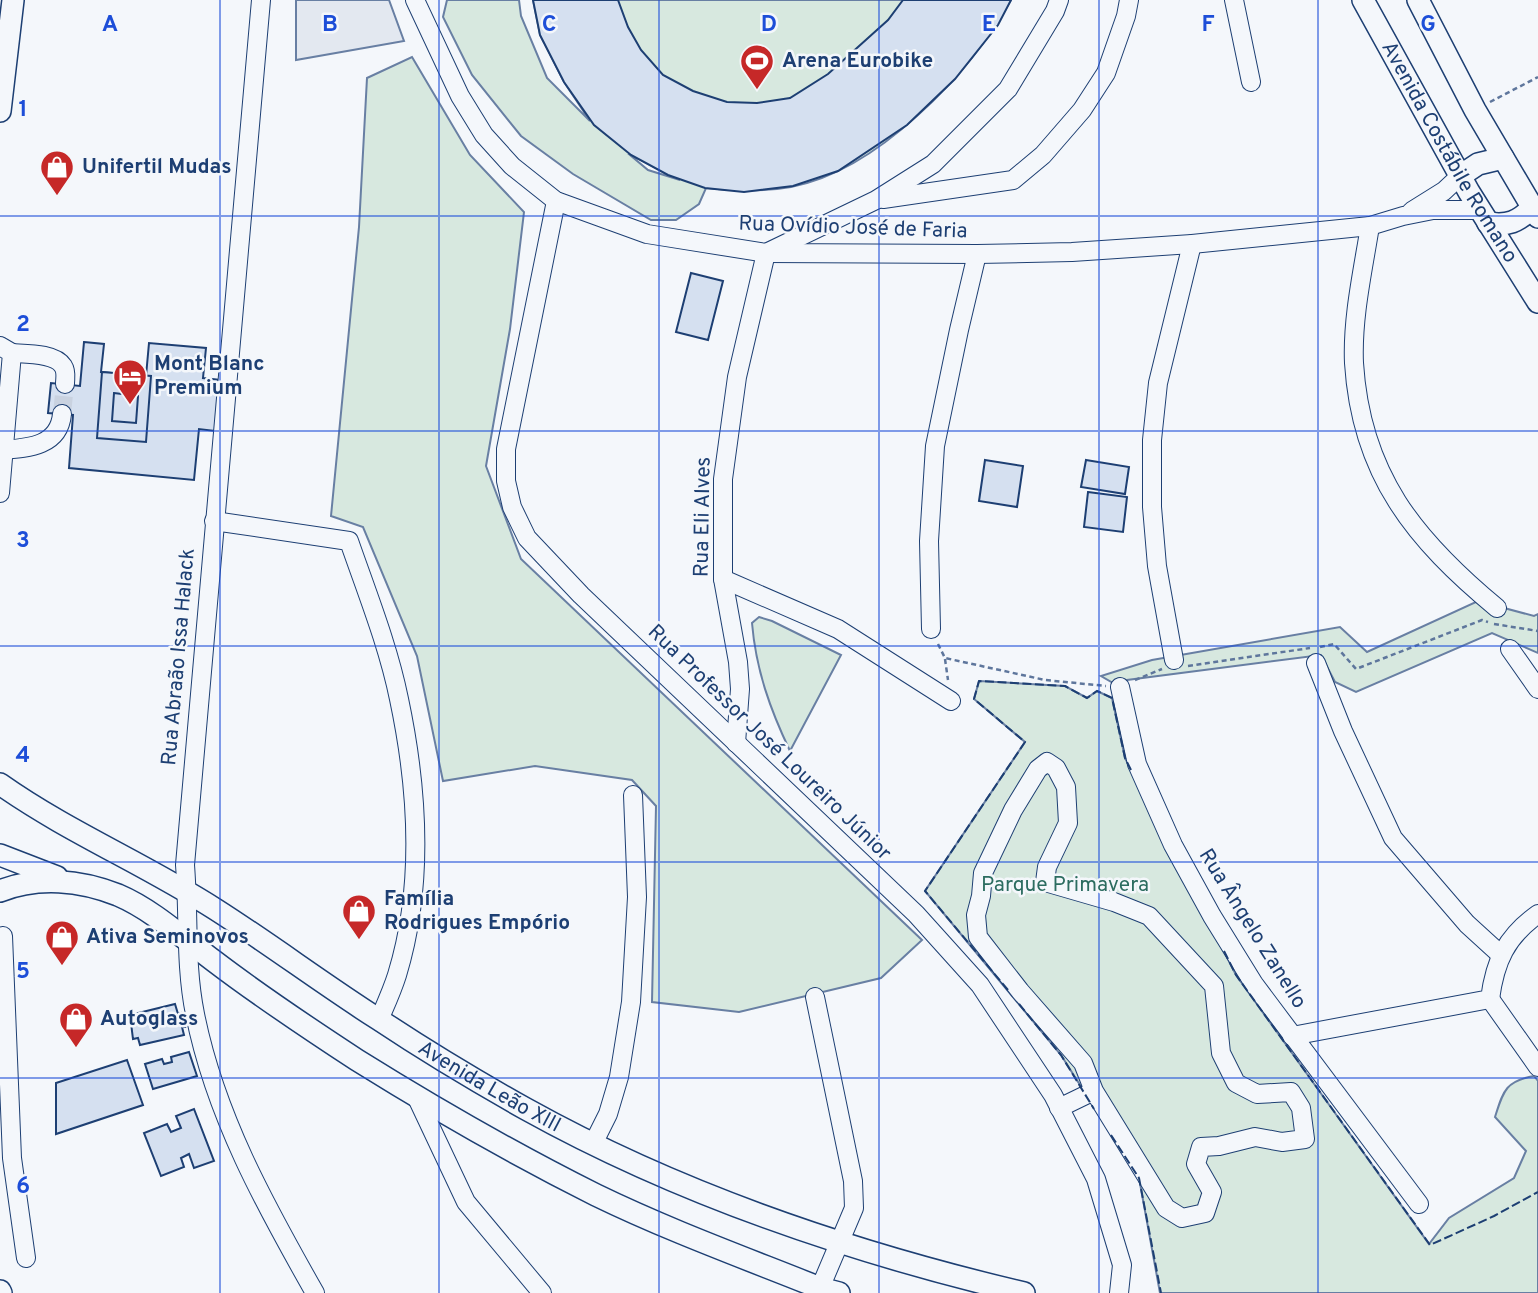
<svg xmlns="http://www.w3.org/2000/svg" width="1538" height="1293" font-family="Overpass,sans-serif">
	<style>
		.green { fill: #d7e8df; stroke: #687fa3; stroke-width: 2; fill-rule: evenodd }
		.parking { fill: #e3e8f0; stroke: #687fa3; stroke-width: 2 }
		.building { fill: #d5e0f0; stroke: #1d3f73; stroke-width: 2 }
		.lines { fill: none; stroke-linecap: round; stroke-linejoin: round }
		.minor-tunnel { stroke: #c9d2e0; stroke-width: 18; stroke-dasharray: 18 9; stroke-linecap: butt }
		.minor-casing { stroke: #1d3f73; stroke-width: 20 }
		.major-casing { stroke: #1d3f73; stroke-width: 24 }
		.path { stroke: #5e769c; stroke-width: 2.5; stroke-dasharray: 5 3.5; stroke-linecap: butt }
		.minor { stroke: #f4f7fb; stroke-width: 18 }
		.major { stroke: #f4f7fb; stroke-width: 21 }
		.fence { stroke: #1d3f73; stroke-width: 2; stroke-dasharray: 9 3.5; stroke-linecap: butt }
		.grid { fill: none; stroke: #1d4ed8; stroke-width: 2; stroke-opacity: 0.55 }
		.labels { text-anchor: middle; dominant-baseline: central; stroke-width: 5; stroke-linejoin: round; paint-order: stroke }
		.poi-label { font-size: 21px; font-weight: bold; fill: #1d3f73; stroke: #f4f7fb; text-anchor: start }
		.street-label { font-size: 21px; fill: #1d3f73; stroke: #f4f7fb }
		.park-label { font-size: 21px; fill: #2c6c60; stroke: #f4f7fb }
		.grid-label { font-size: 23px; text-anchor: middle; font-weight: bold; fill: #1d4ed8; stroke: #f4f7fb; stroke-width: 5; stroke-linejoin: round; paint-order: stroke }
	</style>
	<rect width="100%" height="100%" fill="#f4f7fb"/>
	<g class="green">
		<path d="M447,0H519L521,16L547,78L590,121L564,82L540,35L533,0H1011C971,73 877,171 791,187C762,192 735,191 706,188L699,204L676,220H651L573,174L521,136L472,75L443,17ZM630,155H631L680,180L648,170Z"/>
		<path d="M412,57L470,155L524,212L510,329L486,466L521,559L922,940L881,978L739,1012L652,1002L656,806L632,780L535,766L443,781L417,656L363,527L331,516L359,227L367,78Z"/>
		<path d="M1478,601L1534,616L1538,614V653L1492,633L1356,692L1335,682L1321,655L1127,680L1120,687L1101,676L1152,660L1340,627L1367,652Z"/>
		<path d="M759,617L772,621L841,655L790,751C770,709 756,670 752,623Z"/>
		<path d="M979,681L1065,686L1087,698L1097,691L1112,698L1125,758L1236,975L1429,1244L1449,1218L1514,1178L1526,1151L1495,1117C1503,1092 1505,1081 1534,1076L1538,1081V1293H1160L1139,1178L1061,1055L925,891L1025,742L974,699Z"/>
	</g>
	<path class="parking" d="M296,0H389L404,41L296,60Z"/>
	<g class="building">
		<path d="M533,0H618L628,27L641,50L663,75L693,91L727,102L757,103L790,98L828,74L888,20L903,0H1011L998,25L955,79L907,125L838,171L793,186L744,192L705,188L668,175L631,155L594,125L564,82L540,35Z"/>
		<path d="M691,273L723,281L708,340L676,332Z"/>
		<path d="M84,342L104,344L101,372L146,376L149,343L206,348L203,378L220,380L215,431L199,429L194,480L69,468L73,415L48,413L51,383L80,386Z"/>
		<path d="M102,372L151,376L146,442L97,438Z"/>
		<path d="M114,393L138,396L136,423L112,421Z"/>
		<path d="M985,460L1023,466L1017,507L979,501Z"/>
		<path d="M1086,460L1129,467L1125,494L1081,487Z"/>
		<path d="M1088,492L1127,497L1123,532L1084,527Z"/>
		<path d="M175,1004L178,1014L181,1013L185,1027H182L184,1035L140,1045L138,1038L133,1039L130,1015Z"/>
		<path d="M189,1052L197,1076L153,1089L145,1064L162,1059L164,1064L172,1062L171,1057Z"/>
		<path d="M127,1060L143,1105L56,1134V1083Z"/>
		<path d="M194,1109L214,1161L194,1168L189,1154L181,1158L184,1167L161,1176L144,1133L167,1124L171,1132L181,1128L176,1116Z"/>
	</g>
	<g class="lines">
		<path class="minor-tunnel" d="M62,414L65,384"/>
		<g class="minor-casing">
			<g id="minor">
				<path d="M261,0L185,865C189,914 185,965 195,1014C215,1115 265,1205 315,1293"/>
				<path d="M415,0L460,96L484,135L512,166L556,201L647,234L766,253L977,254L1072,252L1192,244L1370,226L1403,216L1433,210H1480"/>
				<path d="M1234,0L1251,82"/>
				<path d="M883,199L1013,180L1043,155L1082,110L1106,73L1126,16L1129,0"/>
				<path d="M556,201L506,449V481L512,507L527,538L581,595L916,914L980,985L1053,1095L1096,1179L1122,1265L1119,1293"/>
				<path d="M1412,211L1444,191L1460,176"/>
				<path d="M1370,226C1363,270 1352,318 1354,363C1361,475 1415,540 1497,608"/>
				<path d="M0,346L12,353L0,493"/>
				<path d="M12,353C26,354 55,353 63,366C67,372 65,378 65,384"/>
				<path d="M3,450C29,448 59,446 62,414"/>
				<path d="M214,521L349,541C367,593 388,645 399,699C418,789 424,887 397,975C392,991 385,1006 379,1020"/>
				<path d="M723,579L838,629L951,701"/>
				<path d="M931,629L929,541L935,446L959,330L977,254"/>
				<path d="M1510,649L1538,689"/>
				<path d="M1174,660L1157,566L1152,507V440L1158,383L1192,244"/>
				<path d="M1316,663L1343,731L1393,838L1467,924L1501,955"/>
				<path d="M1120,687L1137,764L1173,845L1212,916L1254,984L1419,1204"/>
				<path d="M736,743L740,689L738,662L723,579V479L737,377L766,253L876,200L933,164L1008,89L1055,11L1059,0"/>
				<path d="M3,936L12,1158L26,1258"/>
				<path d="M815,997L853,1181L854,1208L818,1293"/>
				<path d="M1490,999L1538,1067"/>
				<path d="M1292,1036L1490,999C1495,961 1506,937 1538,914"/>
				<path d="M416,1096L466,1202L542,1293"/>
				<path d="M1059,1108L1094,1091L1166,1208L1182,1218L1205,1213L1212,1192L1196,1164L1201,1147L1219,1146L1255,1137L1282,1142L1305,1139L1301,1108L1291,1092L1257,1094L1236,1083L1221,1053L1214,986L1149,916L1114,902L1045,882L1047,867L1068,823L1066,787L1056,768L1047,762L1038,769L1013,810L983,873L981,896L976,915L978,937L1020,991L1083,1063L1094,1091"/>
				<path d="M593,1144L608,1114L619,1077L631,1002L637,897L633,795"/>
			</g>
		</g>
		<g class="major-casing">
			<g id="major">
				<path id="s1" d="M1363,0L1469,192L1538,302"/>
				<path d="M1418,0L1475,110L1538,217"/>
				<path d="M0,111L13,0"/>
				<path d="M1460,176L1478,164L1503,158"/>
				<path d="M1488,223C1508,226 1518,222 1532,208"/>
				<path id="s2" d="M0,784C68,832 145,864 215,909C270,944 323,984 378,1019C426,1051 476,1081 526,1109C679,1194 854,1253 1024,1293"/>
				<path d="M0,855L57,877"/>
				<path d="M0,891C38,876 80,880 118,895C153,910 183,938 214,961C260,996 308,1028 357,1060C434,1108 514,1154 596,1195C668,1230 745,1258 820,1288L839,1293"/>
				<path d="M0,1291L1,1293"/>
			</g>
		</g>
		<g class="path">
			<path d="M1490,102L1538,77"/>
			<path d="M1494,624L1538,631"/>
			<path d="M938,644L945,658L1045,680L1106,686"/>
			<path d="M1320,647L1334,644L1356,669L1482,620L1488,622"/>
			<path d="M945,659L948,680"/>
			<path d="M1188,666L1310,648"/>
			<path d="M1135,680L1162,669"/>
		</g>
		<use href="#minor" class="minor"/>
		<use href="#major" class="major"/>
		<g class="fence">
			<path d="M1224,951L1236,975L1430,1245L1494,1216L1538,1192"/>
			<path d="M1008,990L925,891L1025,742L974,699L979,681L1065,686L1087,698L1097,691L1112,698L1125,758L1131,770"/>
			<path d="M1019,1004L1061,1055L1094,1109"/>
			<path d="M1111,1135L1139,1178L1161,1293"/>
		</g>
	</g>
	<path class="grid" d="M220,0V1293M439,0V1293M659,0V1293M879,0V1293M1099,0V1293M1318,0V1293M0,216H1538M0,431H1538M0,646H1538M0,862H1538M0,1078H1538"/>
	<defs>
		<g id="stadium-pin" transform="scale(1.75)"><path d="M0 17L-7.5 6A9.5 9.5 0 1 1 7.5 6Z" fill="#c62828" stroke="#f4f7fb"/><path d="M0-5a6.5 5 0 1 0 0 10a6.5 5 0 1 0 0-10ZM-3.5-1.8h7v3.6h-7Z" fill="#fff"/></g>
		<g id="shop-pin" transform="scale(1.75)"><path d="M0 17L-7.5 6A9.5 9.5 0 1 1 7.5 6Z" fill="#c62828" stroke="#f4f7fb"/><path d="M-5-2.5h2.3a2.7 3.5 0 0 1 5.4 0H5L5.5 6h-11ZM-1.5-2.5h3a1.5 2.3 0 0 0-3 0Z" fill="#fff"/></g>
		<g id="hotel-pin" transform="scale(1.75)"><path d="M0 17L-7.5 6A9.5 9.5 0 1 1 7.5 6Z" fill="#c62828" stroke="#f4f7fb"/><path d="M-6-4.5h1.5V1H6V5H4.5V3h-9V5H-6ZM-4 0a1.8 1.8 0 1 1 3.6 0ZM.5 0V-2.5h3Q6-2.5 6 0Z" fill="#fff"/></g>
	</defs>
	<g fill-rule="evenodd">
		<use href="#stadium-pin" x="757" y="61"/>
		<use href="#shop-pin" x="57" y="167"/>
		<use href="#hotel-pin" x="130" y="376"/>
		<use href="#shop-pin" x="359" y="911"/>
		<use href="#shop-pin" x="62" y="937"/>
		<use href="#shop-pin" x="76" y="1019"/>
	</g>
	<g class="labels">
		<g class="poi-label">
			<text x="782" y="61">Arena Eurobike</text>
			<text x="82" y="167">Unifertil Mudas</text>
			<text x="154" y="364">Mont Blanc<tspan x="154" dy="24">Premium</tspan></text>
			<text x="384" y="899">Família<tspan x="384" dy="24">Rodrigues Empório</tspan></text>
			<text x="86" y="937">Ativa Seminovos</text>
			<text x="100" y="1019">Autoglass</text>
		</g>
		<g class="street-label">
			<text stroke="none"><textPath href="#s1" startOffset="175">Avenida Costábile Romano</textPath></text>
			<text transform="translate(853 228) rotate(2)">Rua Ovídio José de Faria</text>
			<text transform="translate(703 517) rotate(-89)">Rua Eli Alves</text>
			<text transform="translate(179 657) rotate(-85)">Rua Abraão Issa Halack</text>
			<text transform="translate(769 743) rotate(44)">Rua Professor José Loureiro Júnior</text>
			<text transform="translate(1252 929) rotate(58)">Rua Ângelo Zanello</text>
			<text stroke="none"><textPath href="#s2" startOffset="576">Avenida Leão XIII</textPath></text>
		</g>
		<g class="park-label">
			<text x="1065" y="885">Parque Primavera</text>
		</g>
	</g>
	<g class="grid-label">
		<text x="110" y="31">A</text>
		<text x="330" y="31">B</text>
		<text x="549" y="31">C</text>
		<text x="769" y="31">D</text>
		<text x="989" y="31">E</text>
		<text x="1208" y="31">F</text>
		<text x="1428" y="31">G</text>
		<text x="23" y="116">1</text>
		<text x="23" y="331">2</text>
		<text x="23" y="547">3</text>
		<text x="23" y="762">4</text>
		<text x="23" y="978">5</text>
		<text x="23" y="1193">6</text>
	</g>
</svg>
